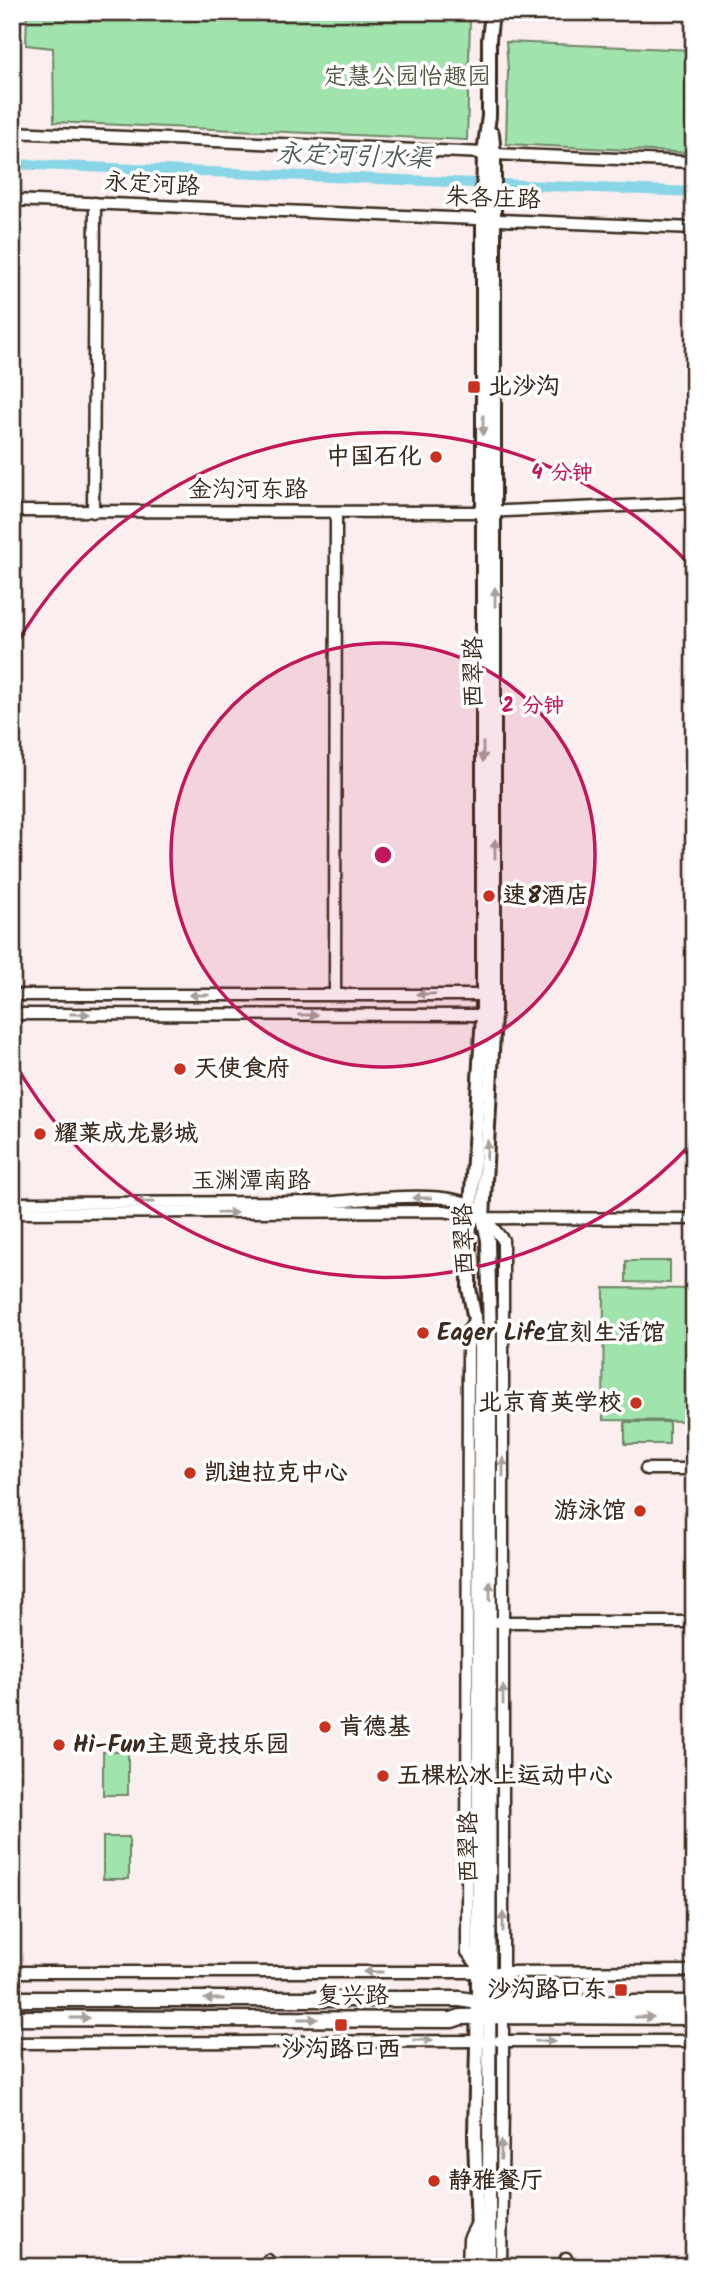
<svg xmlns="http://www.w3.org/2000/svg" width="706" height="2279" font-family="Kalam,'LXGW WenKai TC',sans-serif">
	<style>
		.green { fill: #a1e3ad; stroke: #6e8666; stroke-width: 2 }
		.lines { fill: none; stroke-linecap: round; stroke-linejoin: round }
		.canal { stroke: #87d5e6; stroke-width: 10 }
		.minor-casing { stroke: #3b2a1e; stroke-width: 15 }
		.major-casing { stroke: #3b2a1e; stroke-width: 18 }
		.highway-casing { stroke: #3b2a1e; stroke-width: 19 }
		.minor { stroke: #fff; stroke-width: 10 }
		.major { stroke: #fff; stroke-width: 12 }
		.highway { stroke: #fff; stroke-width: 14 }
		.oneway { fill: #a79f9a }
		.ring { fill: none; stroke: #c2185b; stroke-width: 3.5 }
		.poi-dot { fill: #c8321e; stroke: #fff; stroke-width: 2.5 }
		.labels { text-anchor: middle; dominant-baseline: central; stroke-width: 7; stroke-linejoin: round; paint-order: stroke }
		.park-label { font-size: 24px; fill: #545842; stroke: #fff }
		.street-label { font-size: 24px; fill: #3b2a1e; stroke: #fff }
		.poi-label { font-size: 24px; font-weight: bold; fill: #3b2a1e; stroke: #fff; text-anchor: start }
		.water-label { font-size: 26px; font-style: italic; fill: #525d5a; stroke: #fff }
		.centre { fill: #c2185b; stroke: #fff; stroke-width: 3.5 }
		.ring-label { font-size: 21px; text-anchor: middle; font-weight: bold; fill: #c2185b; stroke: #fff; stroke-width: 7; stroke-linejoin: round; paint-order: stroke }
	</style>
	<rect width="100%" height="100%" fill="#faeeee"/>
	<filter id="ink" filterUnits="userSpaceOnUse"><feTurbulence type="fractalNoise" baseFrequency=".0143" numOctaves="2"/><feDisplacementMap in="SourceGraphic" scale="14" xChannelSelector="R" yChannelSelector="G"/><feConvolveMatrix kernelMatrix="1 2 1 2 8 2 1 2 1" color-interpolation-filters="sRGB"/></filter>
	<g filter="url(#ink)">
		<g class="green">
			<path d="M27,12H280L470,19L467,140L54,122L53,48L26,45Z"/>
			<path d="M506,42L694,50V153L506,144L508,70Z"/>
			<path d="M626,1261H670V1283L626,1282Z"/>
			<path d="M604,1288L694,1289V1421L603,1420Z"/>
			<rect x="625" y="1422" width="44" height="22"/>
			<rect x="103" y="1752" width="25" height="43"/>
			<rect x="103" y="1837" width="26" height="42"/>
		</g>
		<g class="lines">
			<path class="canal" d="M12,164L694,192"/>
			<g class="minor-casing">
				<g id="minor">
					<path d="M12,132L484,153"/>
					<path d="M494,154L694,162"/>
					<path d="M12,200L694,228"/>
					<path d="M12,511L483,512L694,503"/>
					<path d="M93,512L95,203"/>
					<path d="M335,994L336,512"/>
					<path d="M12,995H487"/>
					<path d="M12,1014L488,1015"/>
					<path d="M12,1203L333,1202C363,1200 450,1189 473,1207C484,1216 494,1229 503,1240V2107L501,2267"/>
					<path d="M12,1213L444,1211L483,1218L694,1219"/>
					<path d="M475,1319L468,1330L467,1952L478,1966"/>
					<path d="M646,1469H694"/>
					<path d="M498,1622H694"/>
					<path d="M12,1972H483"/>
					<path d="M498,1972L694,1971"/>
					<path d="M499,2041H694"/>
					<path d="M12,2043L484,2041"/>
					<path d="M268,2260V2267"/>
					<path d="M468,2267L469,2239L476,2225"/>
					<path d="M566,2267V2258"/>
				</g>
			</g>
			<g class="major-casing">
				<g id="major">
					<path d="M479,2267L475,2134L478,2002L480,1347L469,1288V1240L483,1015V210L484,153L489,116V40L492,12"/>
					<path d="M489,2267L490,1344L488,1240L483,1218L494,1015V154L492,134"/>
				</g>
			</g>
			<g class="highway-casing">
				<g id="highway">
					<path d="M12,1999H460L478,2002L503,2003H694"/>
					<path d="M12,2018L452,2020L461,2017L510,2016L694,2017"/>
				</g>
			</g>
			<use href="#minor" class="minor"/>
			<use href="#major" class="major"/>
			<use href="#highway" class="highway"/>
		</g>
		<defs><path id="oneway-solid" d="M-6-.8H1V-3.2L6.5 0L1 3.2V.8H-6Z" transform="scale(1.75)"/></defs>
		<g class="oneway">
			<use href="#oneway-solid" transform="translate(483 425) rotate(90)"/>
			<use href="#oneway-solid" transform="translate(495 597) rotate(-90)"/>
			<use href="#oneway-solid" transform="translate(483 752) rotate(90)"/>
			<use href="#oneway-solid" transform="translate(495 849) rotate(-90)"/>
			<use href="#oneway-solid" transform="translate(426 994) rotate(-180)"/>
			<use href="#oneway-solid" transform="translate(199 995) rotate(180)"/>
			<use href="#oneway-solid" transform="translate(80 1014)"/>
			<use href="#oneway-solid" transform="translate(308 1015)"/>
			<use href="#oneway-solid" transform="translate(487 1150) rotate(-87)"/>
			<use href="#oneway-solid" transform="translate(422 1198) rotate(-180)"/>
			<use href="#oneway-solid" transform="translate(145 1202) rotate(-180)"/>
			<use href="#oneway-solid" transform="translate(227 1213)"/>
			<use href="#oneway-solid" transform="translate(503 1467) rotate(-90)"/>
			<use href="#oneway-solid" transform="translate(490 1591) rotate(-90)"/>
			<use href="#oneway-solid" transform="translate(503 1695) rotate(-90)"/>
			<use href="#oneway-solid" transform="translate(503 1922) rotate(-90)"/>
			<use href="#oneway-solid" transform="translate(373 1972) rotate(-180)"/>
			<use href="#oneway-solid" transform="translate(214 1999) rotate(180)"/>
			<use href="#oneway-solid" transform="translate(644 2017)"/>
			<use href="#oneway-solid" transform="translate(80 2018)"/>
			<use href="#oneway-solid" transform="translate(308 2019)"/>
			<use href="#oneway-solid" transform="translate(423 2040)"/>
			<use href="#oneway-solid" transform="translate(545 2041)"/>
			<use href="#oneway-solid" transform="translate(501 2150) rotate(-89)"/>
		</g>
	</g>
	<circle cx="383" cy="855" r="212" fill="#c2185b" fill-opacity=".12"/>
	<g class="ring">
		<circle cx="383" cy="855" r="212"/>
		<path d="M692 1143A423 423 0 0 1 13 1060M13 650A423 423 0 0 1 692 567"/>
	</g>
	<g class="poi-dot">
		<rect x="467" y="380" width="14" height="14" rx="3.5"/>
		<circle cx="436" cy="457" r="7"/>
		<circle cx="489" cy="896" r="7"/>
		<circle cx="180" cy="1069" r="7"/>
		<circle cx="40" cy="1134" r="7"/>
		<circle cx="423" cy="1333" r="7"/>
		<circle cx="636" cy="1403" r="7"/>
		<circle cx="190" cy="1473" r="7"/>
		<circle cx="640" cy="1511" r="7"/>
		<circle cx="325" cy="1727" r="7"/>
		<circle cx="59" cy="1745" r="7"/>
		<circle cx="383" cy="1776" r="7"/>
		<rect x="614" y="1983" width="14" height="14" rx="3.5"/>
		<rect x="334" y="2018" width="14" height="14" rx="3.5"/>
		<circle cx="434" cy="2181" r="7"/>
	</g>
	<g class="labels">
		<g class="park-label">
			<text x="407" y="77">定慧公园怡趣园</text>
		</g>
		<g class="street-label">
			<text transform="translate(152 185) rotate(3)">永定河路</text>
			<text transform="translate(493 199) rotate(2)">朱各庄路</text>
			<text x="248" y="490">金沟河东路</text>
			<text transform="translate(474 672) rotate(-90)">西翠路</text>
			<text x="251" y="1181">玉渊潭南路</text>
			<text transform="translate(465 1239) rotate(-92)">西翠路</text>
			<text transform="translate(469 1847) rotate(-90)">西翠路</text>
			<text x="353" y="1996">复兴路</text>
		</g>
		<g class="poi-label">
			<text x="488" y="387">北沙沟</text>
			<text x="422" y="457" text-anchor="end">中国石化</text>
			<text x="503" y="896">速8酒店</text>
			<text x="194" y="1069">天使食府</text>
			<text x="54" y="1134">耀莱成龙影城</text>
			<text x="437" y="1333">Eager Life宜刻生活馆</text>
			<text x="622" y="1403" text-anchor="end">北京育英学校</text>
			<text x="204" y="1473">凯迪拉克中心</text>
			<text x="626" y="1511" text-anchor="end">游泳馆</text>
			<text x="339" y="1727">肯德基</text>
			<text x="73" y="1745">Hi-Fun主题竞技乐园</text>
			<text x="397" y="1776">五棵松冰上运动中心</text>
			<text x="607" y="1990" text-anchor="end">沙沟路口东</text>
			<text x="341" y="2050" text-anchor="middle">沙沟路口西</text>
			<text x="448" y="2181">静雅餐厅</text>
		</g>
		<g class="water-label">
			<text transform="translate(354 157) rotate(2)">永定河引水渠</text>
		</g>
	</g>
	<circle cx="383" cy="855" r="10" class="centre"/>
	<g class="ring-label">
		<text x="562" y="479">4 分钟</text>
		<text x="533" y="712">2 分钟</text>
	</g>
	<rect width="706" height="2279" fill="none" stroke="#fff" stroke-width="42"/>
	<rect x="21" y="21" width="664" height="2237" fill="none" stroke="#3b2a1e" stroke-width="2.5" filter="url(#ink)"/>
</svg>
